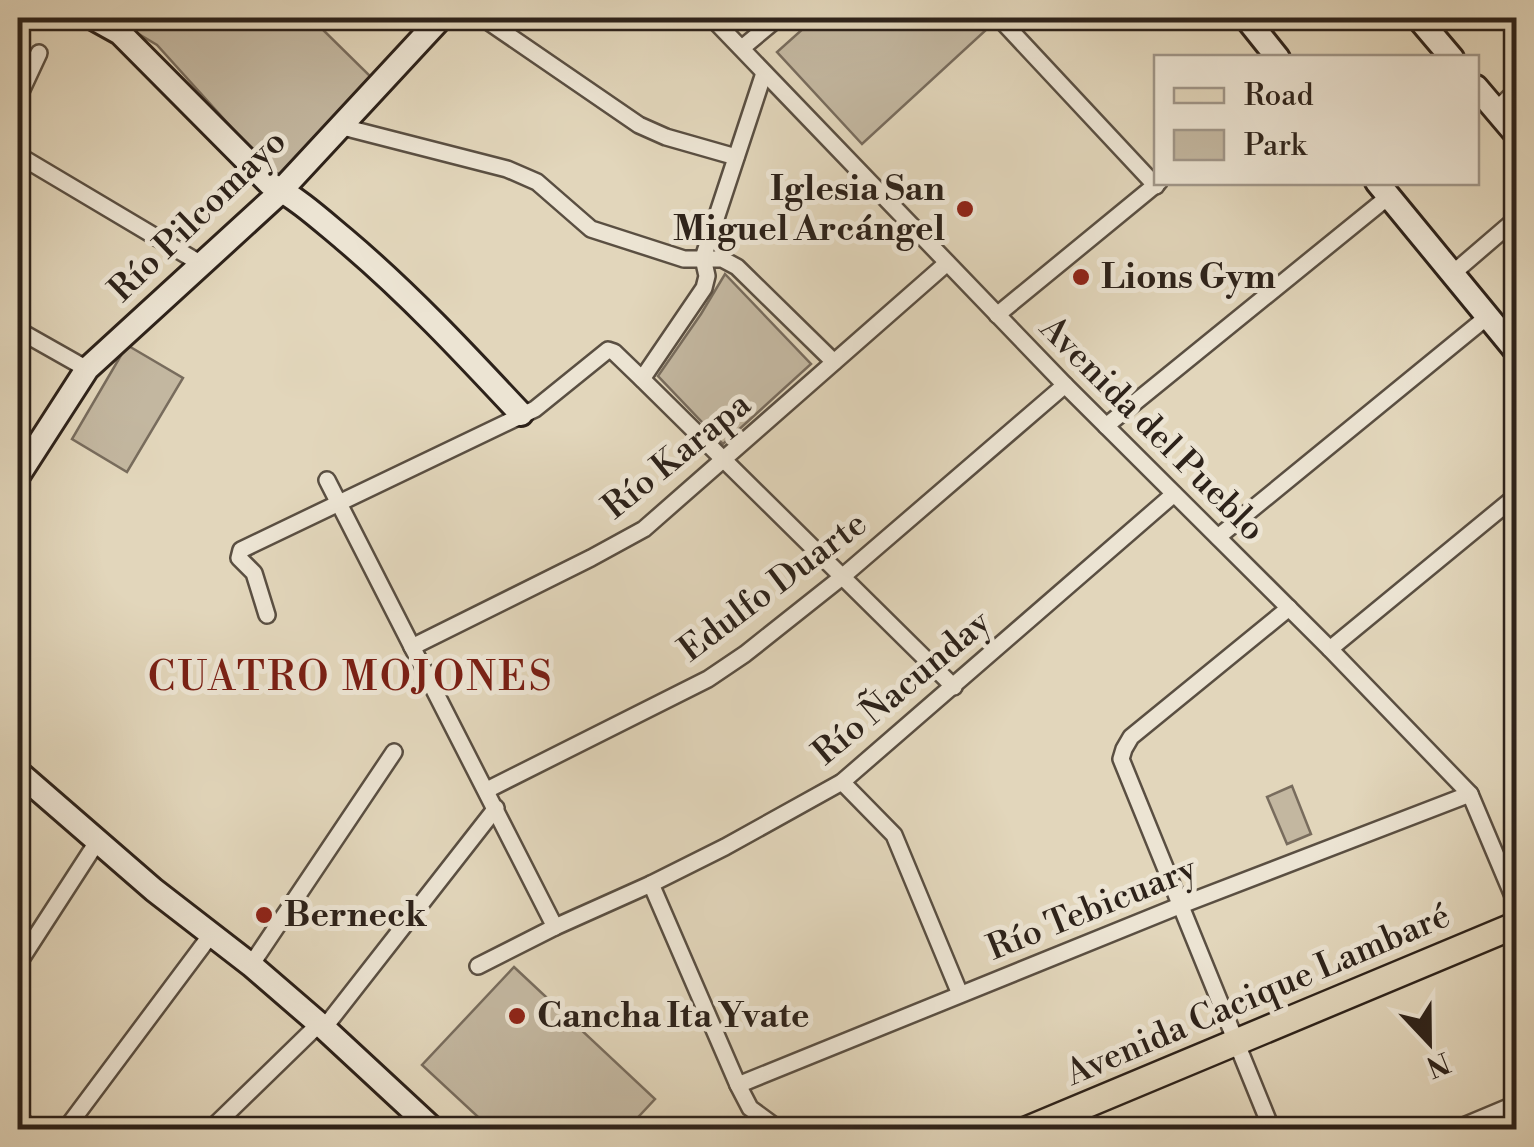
<svg xmlns="http://www.w3.org/2000/svg" width="1534" height="1147" font-family="'Libre Bodoni',serif">
	<style>
		.green { fill: #c3b7a0; stroke: #786c5d; stroke-width: 2.5 }
		.lines { fill: none; stroke-linecap: round; stroke-linejoin: round }
		.street-casing { stroke: #5a4f42; stroke-width: 20 }
		.secondary-casing { stroke: #2d221a; stroke-width: 28 }
		.primary-casing { stroke: #2d221a; stroke-width: 30 }
		.street { stroke: #ece4d3; stroke-width: 15 }
		.secondary { stroke: #ece4d3; stroke-width: 22 }
		.primary { stroke: #e2d6bb; stroke-width: 25 }
		.poi-dot { fill: #8f2418; stroke: #ece4d3; stroke-width: 4 }
		.labels { text-anchor: middle; dominant-baseline: central; stroke-width: 10; stroke-linejoin: round; paint-order: stroke }
		.poi-label { font-size: 35px; font-weight: bold; fill: #2d221a; stroke: #ece4d3; text-anchor: start }
		.street-label { font-size: 35px; fill: #2d221a; stroke: #ece4d3 }
		.quarter-label { font-size: 40px; letter-spacing: 2.5px; fill: #7a1f14; stroke: #ece4d3 }
	</style>
	<rect width="100%" height="100%" fill="#e2d6bb"/>
	<filter id="stains"><feTurbulence type="fractalNoise" baseFrequency=".002" numOctaves="4"/><feColorMatrix values="0 0 0 0 .2 0 0 0 0 .09 0 0 0 0 .02 0 0 0 .5 -.17"/></filter>
	<radialGradient id="worn" r=".72"><stop offset=".6" stop-color="#630" stop-opacity="0"/><stop offset="1" stop-color="#630" stop-opacity=".3"/></radialGradient>
	<g class="green">
		<path d="M112,18H311L371,77L277,178L157,45Z"/>
		<path d="M815,18H975L986,30L862,144L777,52Z"/>
		<path d="M725,274L811,364L723,444L658,376L701,314Z"/>
		<path d="M127,345L183,378L127,472L72,439Z"/>
		<path d="M1292,786L1311,834L1287,844L1267,797Z"/>
		<path d="M514,967L655,1099L627,1129H491L422,1065Z"/>
	</g>
	<g class="lines">
		<g class="street-casing">
			<g id="street">
				<path d="M483,18L639,125L666,137L736,157"/>
				<path d="M712,18L1065,385L1330,649L1470,794L1516,903"/>
				<path d="M999,18L1156,186"/>
				<path d="M742,48L778,18"/>
				<path d="M18,98L39,53"/>
				<path d="M1496,110L1516,91"/>
				<path d="M339,126L507,169L537,182L591,229L684,259H722L737,267L834,362"/>
				<path d="M18,155L203,265"/>
				<path d="M1452,274L1516,219"/>
				<path d="M997,315L1159,182"/>
				<path d="M18,330L87,369"/>
				<path d="M642,379L704,288L707,276L703,258L764,73"/>
				<path d="M1106,426L1388,197"/>
				<path d="M327,480L555,927"/>
				<path d="M1218,537L1487,317"/>
				<path d="M267,615L254,573L239,558L241,550L535,409L608,350L614,352L642,379L954,687"/>
				<path d="M412,647L591,558L644,529L947,263"/>
				<path d="M1330,649L1516,496"/>
				<path d="M842,782L894,835L960,994"/>
				<path d="M487,790L708,679L745,654L842,577L1065,385"/>
				<path d="M651,884L738,1085L750,1108L780,1130"/>
				<path d="M18,964L97,842"/>
				<path d="M251,965L394,752"/>
				<path d="M478,966L555,927L651,884L725,847L842,782L1174,494"/>
				<path d="M324,1028L496,808"/>
				<path d="M738,1085L1179,906L1470,794"/>
				<path d="M18,1117L33,1130"/>
				<path d="M65,1130L210,936"/>
				<path d="M210,1130L319,1024"/>
				<path d="M1272,1130L1121,759L1124,749L1131,737L1289,608"/>
				<path d="M1454,1130L1516,1104"/>
			</g>
		</g>
		<g class="secondary-casing">
			<g id="secondary">
				<path d="M93,18L120,33L270,184C297,198 320,219 344,239C408,293 464,353 521,414"/>
				<path d="M1246,18L1278,58"/>
				<path d="M1418,18L1452,58"/>
				<path d="M1476,87L1516,134"/>
				<path d="M1377,182L1516,351"/>
				<path d="M18,476L87,369L275,197L441,18"/>
				<path d="M18,772L154,890L251,965L324,1028L434,1130"/>
			</g>
		</g>
		<g class="primary-casing">
			<path id="primary" d="M1026,1130L1516,925"/>
		</g>
		<use href="#street" class="street"/>
		<use href="#secondary" class="secondary"/>
		<use href="#primary" class="primary"/>
	</g>
	<g class="poi-dot">
		<circle cx="965" cy="209" r="10"/>
		<circle cx="1081" cy="277" r="10"/>
		<circle cx="264" cy="915" r="10"/>
		<circle cx="517" cy="1016" r="10"/>
	</g>
	<g class="labels">
		<g class="poi-label">
			<text x="945" y="189" text-anchor="end">Iglesia San<tspan x="945" dy="40">Miguel Arcángel</tspan></text>
			<text x="1101" y="277">Lions Gym</text>
			<text x="284" y="915">Berneck</text>
			<text x="537" y="1016">Cancha Ita Yvate</text>
		</g>
		<g class="street-label">
			<text transform="translate(198 216) rotate(-44)">Río Pilcomayo</text>
			<text transform="translate(1152 429) rotate(45)">Avenida del Pueblo</text>
			<text transform="translate(677 456) rotate(-39)">Río Karapa</text>
			<text transform="translate(773 587) rotate(-37)">Edulfo Duarte</text>
			<text transform="translate(902 688) rotate(-40)">Río Ñacunday</text>
			<text transform="translate(1092 909) rotate(-22)">Río Tebicuary</text>
			<text transform="translate(1258 995) rotate(-23)">Avenida Cacique Lambaré</text>
		</g>
		<g class="quarter-label">
			<text x="351" y="678">CUATRO MOJONES</text>
		</g>
	</g>
	<rect width="1534" height="1147" fill="none" stroke="#e2d6bb" stroke-width="60"/>
	<rect x="20" y="20" width="1494" height="1107" fill="none" stroke="#2d221a" stroke-width="5"/>
	<rect x="30" y="30" width="1474" height="1087" fill="none" stroke="#2d221a" stroke-width="2.5"/>
	<rect x="1154" y="55" width="325" height="130" fill="#ece4d3" stroke="#a09689" stroke-width="2.5"/>
	<rect x="1174" y="88" width="50" height="15" fill="#e2d6bb" stroke="#a09689" stroke-width="2.5"/>
	<text x="1244" y="105" font-size="30" fill="#2d221a">Road</text>
	<rect x="1174" y="130" width="50" height="30" fill="#c3b7a0" stroke="#a09689" stroke-width="2.5"/>
	<text x="1244" y="155" font-size="30" fill="#2d221a">Park</text>
	<g transform="translate(1429 1042) rotate(158)" stroke="#ece4d3" stroke-width="8" paint-order="stroke">
	<path d="M0-8L18 38L0 25L-18 38Z" fill="#2d221a"/>
	<text y="-15" font-size="28" font-weight="bold" text-anchor="middle" fill="#2d221a">N</text>
	</g>
	<rect width="100%" height="100%" filter="url(#stains)"/>
	<rect width="100%" height="100%" fill="url(#worn)"/>
</svg>
